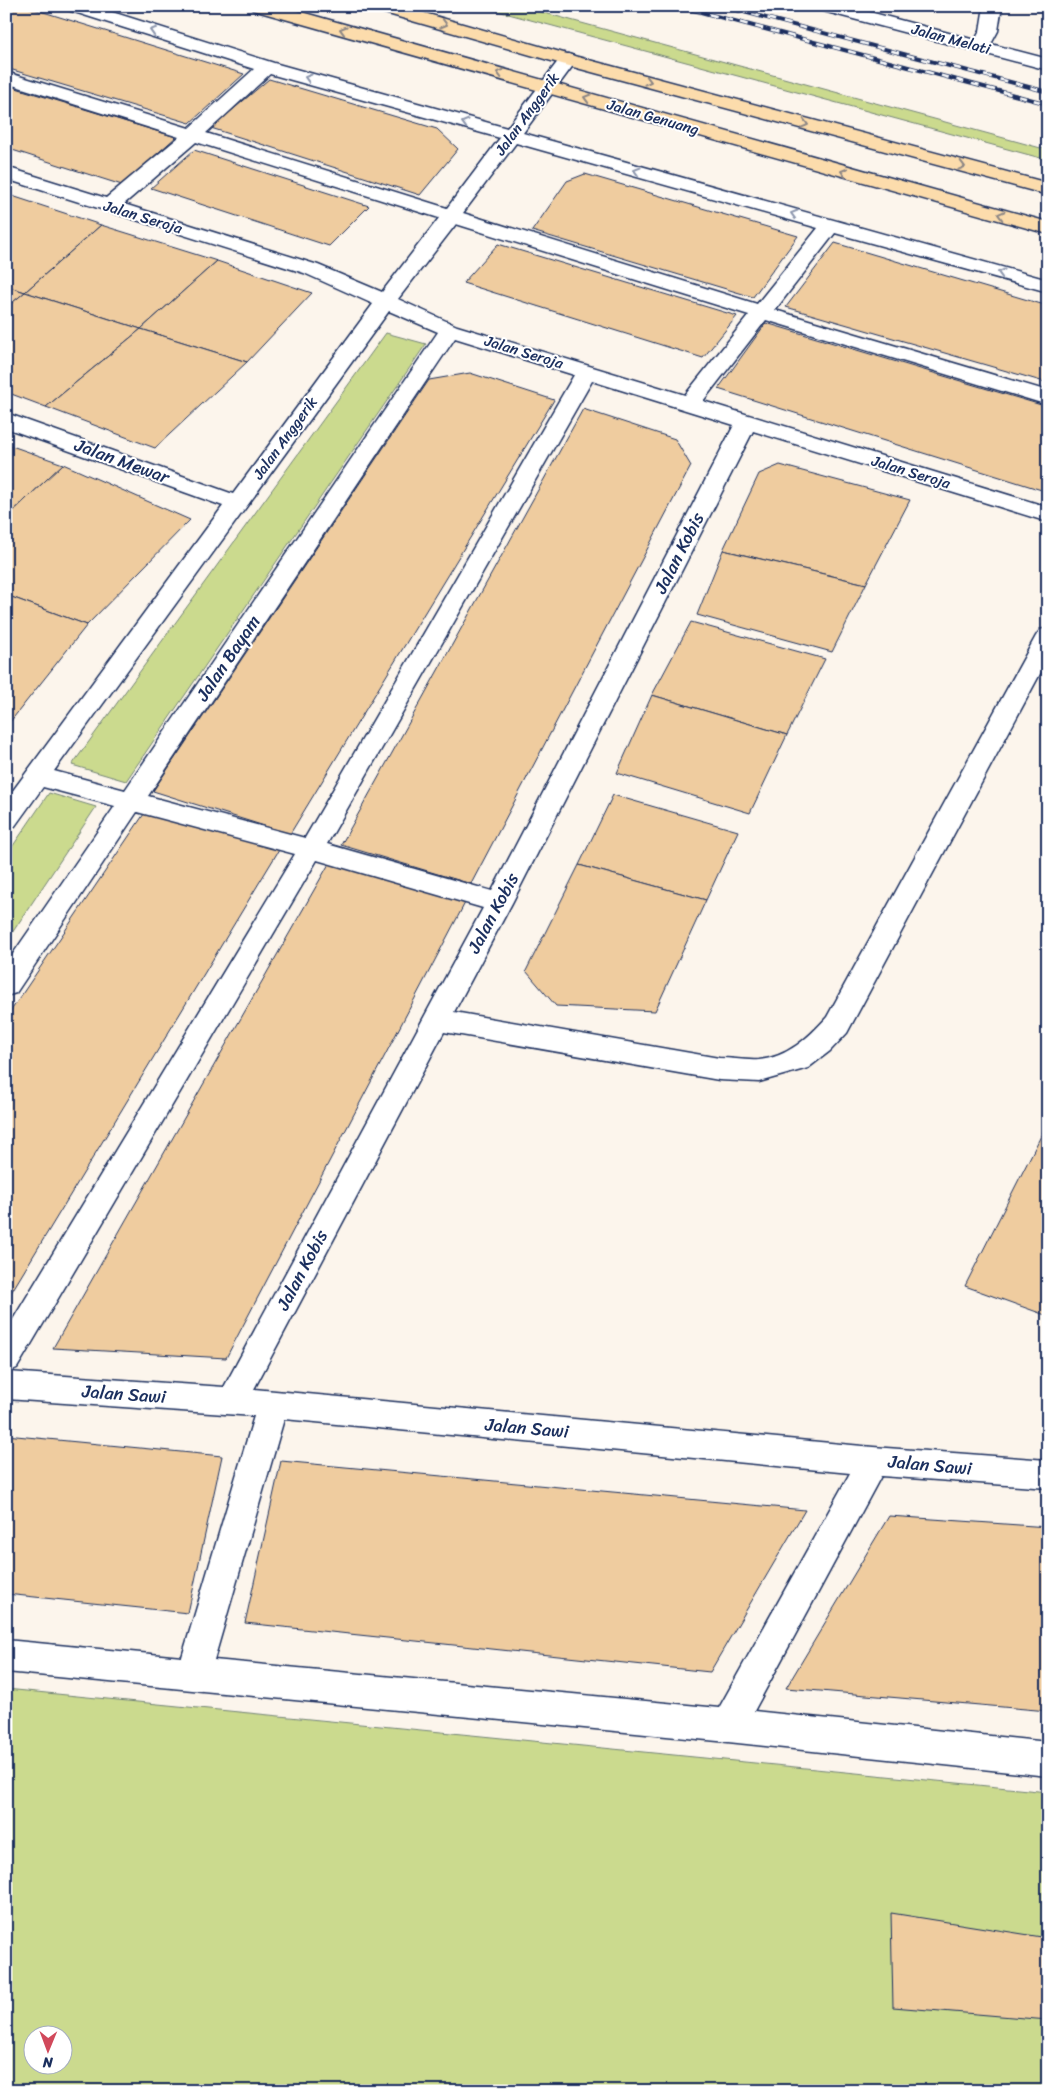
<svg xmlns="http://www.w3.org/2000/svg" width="1054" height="2097" font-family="Sriracha,sans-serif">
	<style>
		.green { fill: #cbda8e; stroke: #738476; fill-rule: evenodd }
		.building { fill: #efcc9f; stroke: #1b2f5e }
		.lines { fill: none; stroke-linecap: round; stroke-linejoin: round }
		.minor-casing { stroke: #1b2f5e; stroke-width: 3 }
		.highway-casing { stroke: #1b2f5e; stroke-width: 3 }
		.minor { fill: #fff; fill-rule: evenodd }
		.highway { fill: #fcdcac; fill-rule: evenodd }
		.rail-casing { stroke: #1b2f5e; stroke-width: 4 }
		.rail { stroke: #fff; stroke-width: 2.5; stroke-dasharray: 8; stroke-linecap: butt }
		.oneway { stroke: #8c8685 }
		.oneway2 { stroke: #8d97ae }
		.labels { text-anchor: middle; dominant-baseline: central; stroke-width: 4; stroke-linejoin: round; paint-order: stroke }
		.far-street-label { font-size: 15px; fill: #1b2f5e; stroke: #fff }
		.street-label { font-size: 18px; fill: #1b2f5e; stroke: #fff }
	</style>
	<rect width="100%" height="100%" fill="#fcf5ec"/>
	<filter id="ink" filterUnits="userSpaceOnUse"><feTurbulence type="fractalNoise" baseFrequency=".02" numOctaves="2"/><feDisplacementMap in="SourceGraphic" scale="10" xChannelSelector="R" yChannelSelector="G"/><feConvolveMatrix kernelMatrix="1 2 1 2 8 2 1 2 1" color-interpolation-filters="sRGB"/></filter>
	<g filter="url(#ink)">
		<g class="green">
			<path d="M479,6H519L1048,150V160Z"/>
			<path d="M386,333L426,344L126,781L72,765Z"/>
			<path d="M49,793L96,807L6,942V856Z"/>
			<path d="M6,1689L1048,1792V2091H6ZM32,2034H62V2064H32Z"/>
		</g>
		<g class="building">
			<path d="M6,6H24L244,74L190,123L6,68Z"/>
			<path d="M269,79L437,129L458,149L420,195L211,128Z"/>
			<path d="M6,85L176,137L122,185L6,148Z"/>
			<path d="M194,150L369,206L329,246L151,188Z"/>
			<path d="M585,174L798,236L753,297L532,231L567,181Z"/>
			<path d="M6,194L101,225L25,292L6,286Z"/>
			<path d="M101,225L217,261L141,329L25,292Z"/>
			<path d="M835,243L1048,306V383L786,307Z"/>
			<path d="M498,244L737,316L703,358L463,283Z"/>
			<path d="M217,261L312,293L247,362L141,329Z"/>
			<path d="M6,286L25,292L6,308Z"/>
			<path d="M25,292L141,329L46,407L6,392V308Z"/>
			<path d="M766,323L1048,407V492L718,389Z"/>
			<path d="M141,329L247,362L155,448L46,407Z"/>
			<path d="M470,373L554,400L290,834L153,791L429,380Z"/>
			<path d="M583,409L675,439L691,466L471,884L341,845Z"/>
			<path d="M6,444L63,464L6,518Z"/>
			<path d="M63,464L190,520L87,625L6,595V518Z"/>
			<path d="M780,465L910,500L866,584L723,550L759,474Z"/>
			<path d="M723,550L866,584L832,652L697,615Z"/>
			<path d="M6,595L87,625L6,727Z"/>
			<path d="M691,622L825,659L787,735L652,695Z"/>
			<path d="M652,695L787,735L750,813L617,773Z"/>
			<path d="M613,795L738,831L706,900L579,865Z"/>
			<path d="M146,811L279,850L6,1301V1018Z"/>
			<path d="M330,862L466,901L226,1358L53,1348Z"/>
			<path d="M579,865L706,900L655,1011L556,1006L526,971Z"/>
			<path d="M1048,1122V1316L965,1286Z"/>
			<path d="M6,1435L222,1456L188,1613L6,1594Z"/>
			<path d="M281,1461L805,1510L710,1672L245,1623Z"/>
			<path d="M889,1516L1048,1527V1711L786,1688Z"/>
			<path d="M891,1913L1048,1938V2020L893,2007Z"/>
		</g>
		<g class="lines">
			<g class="minor-casing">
				<g id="minor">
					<path d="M65,6H93L274,63L507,128L562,56L568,54L574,56L577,60L523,133L1048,280V292L835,233L775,310L1048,391V405L766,320L703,401L1048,507V522L753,431L512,903L454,1012L719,1058C732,1058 746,1061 759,1060C788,1057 808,1038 827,1017L1036,636L1040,630L1048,628V659L847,1033L830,1051L808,1068L759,1082L719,1080L444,1032L254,1389L873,1447L1048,1460V1488L881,1476L754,1711L1048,1742V1776L728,1742L6,1672V1640L182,1657L254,1416L6,1399V1331L295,854L137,812L16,993L6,996V964L115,806L43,787L15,826L6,828V800L223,506L6,428V413L233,494L373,304L304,273L6,179V167L106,198L179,137L6,83V72L189,128L254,69L68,10ZM270,74L500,138L447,208L206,133ZM196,142L439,218L382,292L318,265L124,204ZM516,143L818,228L757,304L463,213ZM456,224L749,315L685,395L457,326L398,299ZM389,311L438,332L125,790L54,771ZM455,338L574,375L305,838L148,796ZM592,381L734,425L492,891L327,844ZM317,860L483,908L224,1387L8,1372L17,1368ZM284,1419L850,1473L719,1708L214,1660Z"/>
					<path d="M816,6H847L975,40L980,31L984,6H1002L998,31L991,44L1048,59V70L819,10Z"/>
				</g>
			</g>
			<g class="highway-casing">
				<g id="highway">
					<path d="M250,6H280L1048,222V234L253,10Z"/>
					<path d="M371,6H400L574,56L1048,183V195L562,64L374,10Z"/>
				</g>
			</g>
			<use href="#minor" class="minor"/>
			<use href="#highway" class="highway"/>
			<g class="rail-casing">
				<g id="rail">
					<path d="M678,6L1048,104"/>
					<path d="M721,6L1048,92"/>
				</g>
			</g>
			<use href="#rail" class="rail"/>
		</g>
		<defs><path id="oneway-chevron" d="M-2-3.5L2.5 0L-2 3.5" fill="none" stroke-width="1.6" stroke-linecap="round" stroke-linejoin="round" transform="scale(1.25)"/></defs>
		<g class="oneway">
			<use href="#oneway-chevron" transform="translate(444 24) rotate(16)"/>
			<use href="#oneway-chevron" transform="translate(343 30) rotate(-164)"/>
			<use href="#oneway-chevron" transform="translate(500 73) rotate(-165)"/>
			<use href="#oneway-chevron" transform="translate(648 81) rotate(15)"/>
			<use href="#oneway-chevron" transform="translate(587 98) rotate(-164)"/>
			<use href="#oneway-chevron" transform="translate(805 124) rotate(15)"/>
			<use href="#oneway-chevron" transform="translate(962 166) rotate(15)"/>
			<use href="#oneway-chevron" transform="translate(844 172) rotate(-164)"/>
			<use href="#oneway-chevron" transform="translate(1001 215) rotate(-165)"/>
		</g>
		<g class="oneway2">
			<use href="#oneway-chevron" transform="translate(153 31) rotate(-163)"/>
			<use href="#oneway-chevron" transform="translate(308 78) rotate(-164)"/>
			<use href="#oneway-chevron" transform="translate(465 123) rotate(-164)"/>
			<use href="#oneway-chevron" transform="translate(637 171) rotate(-164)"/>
			<use href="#oneway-chevron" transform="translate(794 214) rotate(-164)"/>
			<use href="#oneway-chevron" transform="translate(1001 273) rotate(-164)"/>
		</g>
	</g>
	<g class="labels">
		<g class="far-street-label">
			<text transform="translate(951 39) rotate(15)">Jalan Melati</text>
			<text transform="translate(527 114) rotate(-54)">Jalan Anggerik</text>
			<text transform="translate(653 117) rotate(16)">Jalan Genuang</text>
			<text transform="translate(143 217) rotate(17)">Jalan Seroja</text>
			<text transform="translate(524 352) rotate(17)">Jalan Seroja</text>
			<text transform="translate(285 438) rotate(-54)">Jalan Anggerik</text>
			<text transform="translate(911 472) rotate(17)">Jalan Seroja</text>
		</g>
		<g class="street-label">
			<text transform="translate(122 461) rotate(20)">Jalan Mewar</text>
			<text transform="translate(679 553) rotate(-63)">Jalan Kobis</text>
			<text transform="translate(228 658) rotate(-56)">Jalan Bayam</text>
			<text transform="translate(493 913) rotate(-62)">Jalan Kobis</text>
			<text transform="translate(302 1270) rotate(-62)">Jalan Kobis</text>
			<text transform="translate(124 1394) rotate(4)">Jalan Sawi</text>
			<text transform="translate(527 1428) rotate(5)">Jalan Sawi</text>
			<text transform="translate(930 1465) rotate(5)">Jalan Sawi</text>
		</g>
	</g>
	<rect width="1054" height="2097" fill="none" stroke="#fff" stroke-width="25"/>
	<rect x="12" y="12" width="1029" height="2072" fill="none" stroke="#1b2f5e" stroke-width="2" filter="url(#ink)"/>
	<g transform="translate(48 2050) rotate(181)"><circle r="24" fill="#ffffff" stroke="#a4acbf"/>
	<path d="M0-4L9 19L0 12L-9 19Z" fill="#d1495b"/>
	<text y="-8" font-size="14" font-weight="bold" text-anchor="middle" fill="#1b2f5e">N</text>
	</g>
</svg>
